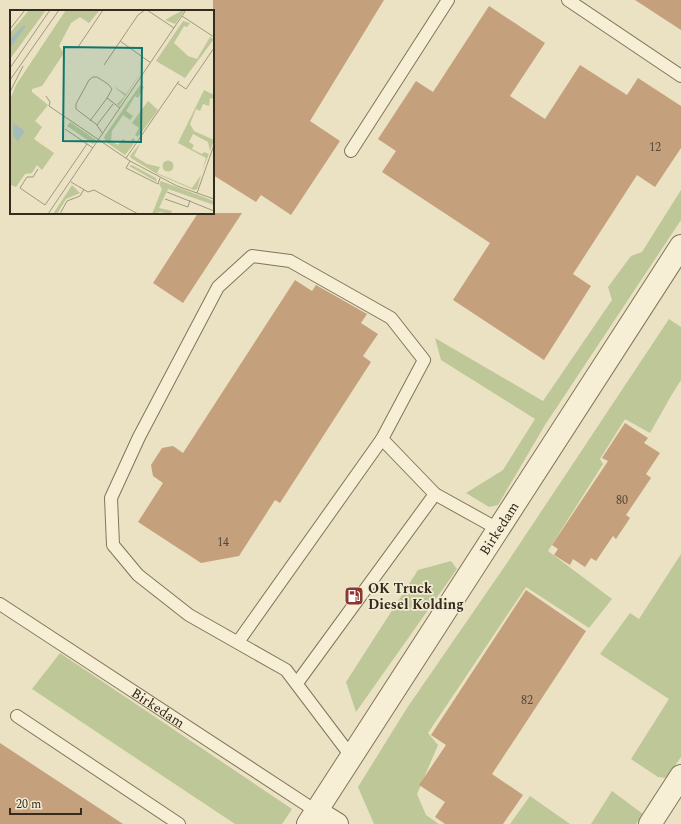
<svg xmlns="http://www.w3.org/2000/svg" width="681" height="824" font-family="Spectral,serif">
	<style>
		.green { fill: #bec798 }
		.building { fill: #c5a07c }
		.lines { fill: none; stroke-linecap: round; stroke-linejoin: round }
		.service-casing { stroke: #83745b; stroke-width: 14 }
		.minor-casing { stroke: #83745b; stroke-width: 24 }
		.service { stroke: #f6efd5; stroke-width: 12 }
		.minor { stroke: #f6efd5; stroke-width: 22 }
		.labels { text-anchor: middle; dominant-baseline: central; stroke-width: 3.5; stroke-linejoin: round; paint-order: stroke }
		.number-label { font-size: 12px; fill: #584836 }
		.street-label { font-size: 14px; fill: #342a1e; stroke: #f2ebd2 }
		.poi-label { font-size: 14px; font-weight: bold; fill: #342a1e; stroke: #f2ebd2; text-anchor: start }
		.inset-road { fill: none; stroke: #a19881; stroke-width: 1 }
		.view { fill: #0f766e; fill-opacity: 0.15; stroke: #0f766e; stroke-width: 2 }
		.inset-edge { fill: none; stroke: #342a1e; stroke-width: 2 }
	</style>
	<rect width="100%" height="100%" fill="#eae2c3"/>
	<g class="green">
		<path d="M681,190V220L545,425L498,505L489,507L466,493L503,470L535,419L441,360L435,338L543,401L612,300L608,287L631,256L642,252Z"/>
		<path d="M669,319L681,327V380L671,396L650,433L625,419L600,459L603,464L548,551L612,599L589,628L526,587L428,733L438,745L417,794L426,815L439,824H374L358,787L407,708L507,563Z"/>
		<path d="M681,554V757L666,778L658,777L631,759L669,699L600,654L630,613L639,619Z"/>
		<path d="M451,561L457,569L356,712L346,682L418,570Z"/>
		<path d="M60,653L292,809L282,824H235L32,689Z"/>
		<path d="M612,791L643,814L636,824H591Z"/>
		<path d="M530,796L570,824H510Z"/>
	</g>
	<g class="building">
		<path d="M213,0H384L310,121L340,141L291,215L261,195L256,202L213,175Z"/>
		<path d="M635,0H681V30Z"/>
		<path d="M489,6L545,43L510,96L545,119L580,65L627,95L638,78L681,106V148L655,187L637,175L573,274L591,286L544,360L453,300L490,243L382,172L396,151L378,139L416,81L433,92Z"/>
		<path d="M198,213H242L183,303L153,283Z"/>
		<path d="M295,280L312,291L316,285L367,314L361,323L378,334L363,356L371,362L280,503L275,500L239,556L201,563L138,522L163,483L153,476L151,465L162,448L173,446L183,453Z"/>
		<path d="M625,423L648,438L644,443L660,453L646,474L651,478L626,515L630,518L616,539L613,536L596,561L591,558L585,567L573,559L570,565L554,555L558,549L552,545L608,461L602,458Z"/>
		<path d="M526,590L586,631L492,774L523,795L503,824H445L435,817L445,802L419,785L446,745L431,735Z"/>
		<path d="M0,743L123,824H0Z"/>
	</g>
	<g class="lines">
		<g class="service-casing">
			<g id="service">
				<path d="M568,0L681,76"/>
				<path d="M351,151L448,0"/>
				<path id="s1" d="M0,604L316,811"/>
				<path d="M238,642L382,439"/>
				<path d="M297,683L435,494"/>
				<path d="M17,716L179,824"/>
				<path d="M351,756L286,670L189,615L138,575L113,545L111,498L139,437L218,287L252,256L290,261L391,318L424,360L382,439L435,494L498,529"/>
			</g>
		</g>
		<g class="minor-casing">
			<g id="minor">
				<path d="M316,811L337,824"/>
				<path id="s2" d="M308,824L681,246"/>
				<path d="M650,824L681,776"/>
			</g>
		</g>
		<use href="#service" class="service"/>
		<use href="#minor" class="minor"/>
	</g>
	<defs>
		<g id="fuel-square" transform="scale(1)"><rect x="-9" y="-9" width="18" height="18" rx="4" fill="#8d3730" stroke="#f2ebd2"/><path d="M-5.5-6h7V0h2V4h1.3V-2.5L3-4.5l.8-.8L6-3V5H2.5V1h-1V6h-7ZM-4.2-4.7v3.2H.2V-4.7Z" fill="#fff"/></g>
	</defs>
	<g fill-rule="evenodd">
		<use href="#fuel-square" x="354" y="596"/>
	</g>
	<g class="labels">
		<g class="number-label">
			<text x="655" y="147">12</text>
			<text x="622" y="500">80</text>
			<text x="223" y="542">14</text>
			<text x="527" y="700">82</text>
		</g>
		<g class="street-label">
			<text stroke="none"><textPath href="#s2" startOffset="352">Birkedam</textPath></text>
			<text stroke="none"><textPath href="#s1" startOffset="189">Birkedam</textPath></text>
		</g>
		<g class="poi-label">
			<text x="368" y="588">OK Truck<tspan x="368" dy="16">Diesel Kolding</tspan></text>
		</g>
	</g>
	<g transform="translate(10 10)">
		<rect width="204" height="204" fill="#eae2c3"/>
		<path d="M19,0H36L0,49V23ZM56,0H90L79,13L70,7L61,13L49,36L54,43L32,76L22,79V82L38,95L25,111L32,117L24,129L44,143L32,160L27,155L22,163L15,164L6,177L1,175L0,170V90L6,75ZM175,0L165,14L155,10L173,0ZM173,11L180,13L177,17L174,16L164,33L178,46L187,49L200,27L204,29L175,68L146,51ZM137,53L109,96L107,94L115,86L103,76L116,84ZM130,75L134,77L128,88L125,86L116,101L123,106L120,110L113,105L102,121L101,131L108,135L113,129L119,133L123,128L126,131L115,145L96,132L94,127ZM194,80L204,85V89L200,88L199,96L193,94L190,101L186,99L180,114L184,121L204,130L200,141L198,132L183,124L179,132L184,135L182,139L192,144L194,142L199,144L192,161L196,148L168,133ZM138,91L148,100L128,127L125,125L129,118L122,113ZM60,112L86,130L83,134L57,116ZM131,132L124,146L137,154L150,157L147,163L182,178L191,165L187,179L184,180L147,164L121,148L120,146ZM152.5 156a5.5 5.5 0 1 1 11 0a5.5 5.5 0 1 1-11 0ZM122,155L146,168L147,172L119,156ZM151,171L204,191V195L158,179L149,198L162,201L161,204L150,202L142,204L152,179L149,174ZM62,175L70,183L56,189L47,204H43Z" fill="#bec798"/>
		<path d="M13,16H16L0,38V29ZM3,113L15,121L8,131L3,126Z" fill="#a5bdb8"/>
		<path class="inset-road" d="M137,0L164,18M172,6L204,27M0,19L15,0M110,31L141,53M68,37L93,0M94,55L128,5L135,0M0,58L40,0M0,70L49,0M167,73L176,79L204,38M0,82L13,56M36,86L40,92L39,96L120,151L167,176L204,189M80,111L97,88M87,115L103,94M55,119L83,138M93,124L86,114L66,99V94L79,70L83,67H87L98,74L102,79L97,88L110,98M116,148L169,71M120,151L116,158L148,174L150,168M28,159L23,167H17L10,178L35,195L77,134M61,172L78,182L84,180L128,204M157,182L204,201M187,183L204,135M155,189L178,197L180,190M38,204L176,0M50,204L57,191L70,186L74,179"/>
		<path class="view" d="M54,37L132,38L131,132L53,131Z"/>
		<rect width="204" height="204" class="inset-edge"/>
	</g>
	<path d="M10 808v6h71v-6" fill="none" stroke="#342a1e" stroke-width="2"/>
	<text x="16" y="808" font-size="12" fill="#342a1e" stroke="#f2ebd2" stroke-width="3" paint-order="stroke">20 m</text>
</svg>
